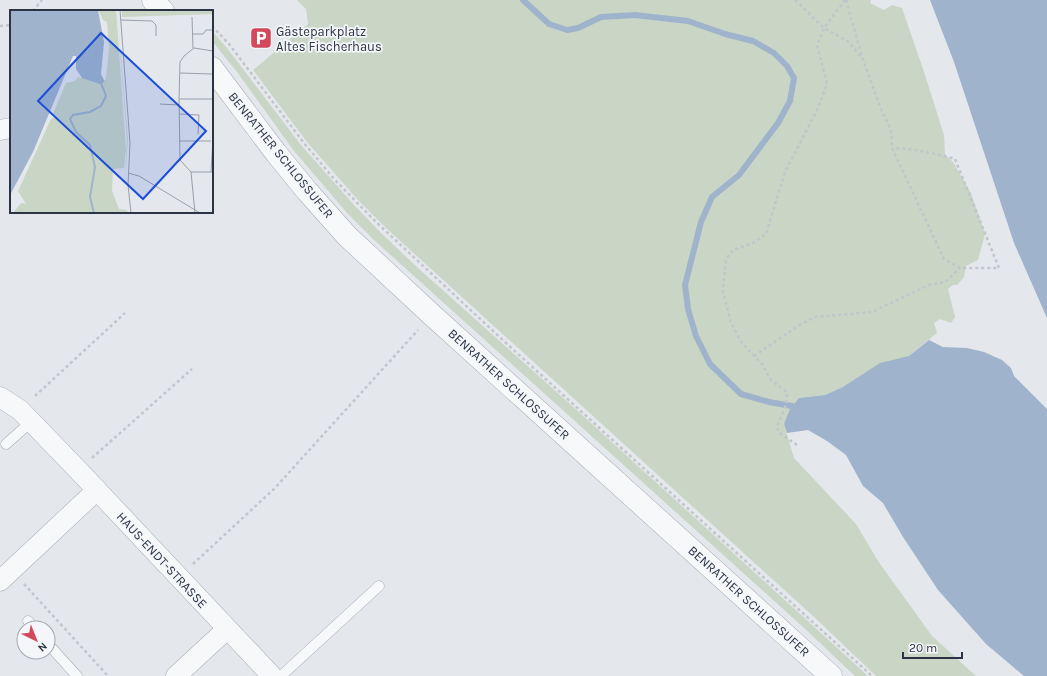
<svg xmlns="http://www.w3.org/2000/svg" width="1047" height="676" font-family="Karla,sans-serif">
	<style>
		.green { fill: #c9d6c5 }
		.water { fill: #9fb4cc }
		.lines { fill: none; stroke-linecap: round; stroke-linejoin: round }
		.stream { stroke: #9fb4cc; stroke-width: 6 }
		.service-casing { stroke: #a9aeb7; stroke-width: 11 }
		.minor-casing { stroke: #a9aeb7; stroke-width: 21 }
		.tertiary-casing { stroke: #a9aeb7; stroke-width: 23 }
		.path { stroke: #c2c5cb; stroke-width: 2.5; stroke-dasharray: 3 3; stroke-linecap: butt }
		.service { stroke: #f7f8fa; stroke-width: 10 }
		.minor { stroke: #f7f8fa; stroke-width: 20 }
		.tertiary { stroke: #f7f8fa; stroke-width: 22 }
		.labels { text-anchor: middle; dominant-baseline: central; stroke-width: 3.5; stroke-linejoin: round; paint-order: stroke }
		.poi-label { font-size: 13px; fill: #2b3445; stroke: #f4f6f9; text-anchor: start }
		.street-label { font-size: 13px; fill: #2b3445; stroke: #f4f6f9 }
		.inset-river { fill: none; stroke: #9fb4cc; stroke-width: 2 }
		.inset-road { fill: none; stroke: #9a9fa9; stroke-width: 1 }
		.view { fill: #1d4ed8; fill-opacity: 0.15; stroke: #1d4ed8; stroke-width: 2 }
		.inset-edge { fill: none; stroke: #2b3445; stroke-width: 2 }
	</style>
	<rect width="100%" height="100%" fill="#e4e7ec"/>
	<g class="green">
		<path d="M297,0H871L870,3L884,10L892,5L902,8L924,72L944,135L945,155L953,162L971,193L985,234L978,260L966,266L964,277L957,285H953L948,289L955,317L951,323L940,319L934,323L937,333L910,355L909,361L825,395L799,398L784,424L794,458L856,524L878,561L932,636L976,676H876L813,616L386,228L358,200L307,142L253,70L308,24L306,9Z"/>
		<path d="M212,31L227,48L301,145L355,206L381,233L418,268L580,413L868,676H855L802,626L374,240L348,214L294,151L237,72L212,41Z"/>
	</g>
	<g class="water">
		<path d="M930,0H1047V318L1014,243L954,62Z"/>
		<path d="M929,340L943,347L967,348L984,352L1002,360L1011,368L1014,376L1047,409V676H1024L986,644L938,590L903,537L883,503L863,486L846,455L827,441L808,430L787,433L784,424L790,409L799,398L825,395L843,387L880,363L909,356Z"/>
	</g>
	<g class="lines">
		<path class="stream" d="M523,0L549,24L567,30L578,28L601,17L635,15L688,21L725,34L753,41L774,53L787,66L794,78L790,101L778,123L739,175L712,197L701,222L685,285L688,309L696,336L710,364L741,394L769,402L792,406L798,409"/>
		<g class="service-casing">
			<g id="service">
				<path d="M6,444L31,422"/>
				<path d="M28,621L34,628"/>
				<path d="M48,644L77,676"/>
				<path d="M281,676L379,586"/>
			</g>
		</g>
		<g class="minor-casing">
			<g id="minor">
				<path d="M0,130L11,128"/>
				<path d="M0,397L20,410L78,470L272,676"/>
				<path d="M0,581L97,490"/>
				<path d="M176,676L227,629"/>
			</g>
		</g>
		<g class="tertiary-casing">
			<g id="tertiary">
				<path d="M153,0L163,11"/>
				<path d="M212,68L276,153L307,191L347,236L432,315L831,676"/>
			</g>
		</g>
		<g class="path">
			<path d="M795,0L824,28L849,42L862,58"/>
			<path d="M846,0L863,60L881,109L891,130L892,148L944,259L960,268H999L955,159C934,153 914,149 892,148"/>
			<path d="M33,11L42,0"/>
			<path d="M0,26L11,25"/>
			<path d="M212,26L229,44L304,143L335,180L376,222L506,343L872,676"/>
			<path d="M754,356L801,324L815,317L872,312L929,285L945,282L960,268"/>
			<path d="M35,396L125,313"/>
			<path d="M797,445L778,432L777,426L786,405L787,392L771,380L762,364L742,343L731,323L723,291L726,259L733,250L753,243L766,234L785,172L818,108L827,84L817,45L824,28L845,0"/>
			<path d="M92,458L192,369"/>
			<path d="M193,564L275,488L418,330"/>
			<path d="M24,584L108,676"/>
		</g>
		<use href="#service" class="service"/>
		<use href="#minor" class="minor"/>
		<use href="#tertiary" class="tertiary"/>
	</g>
	<defs>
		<g id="parking-square" transform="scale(1.15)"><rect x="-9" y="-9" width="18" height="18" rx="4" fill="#d1495b" stroke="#f4f6f9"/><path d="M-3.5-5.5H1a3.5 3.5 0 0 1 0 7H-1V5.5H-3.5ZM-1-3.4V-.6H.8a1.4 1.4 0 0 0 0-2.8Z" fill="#fff"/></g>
	</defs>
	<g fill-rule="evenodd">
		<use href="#parking-square" x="261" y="38"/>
	</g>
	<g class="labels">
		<g class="poi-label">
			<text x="276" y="31">Gästeparkplatz<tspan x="276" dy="15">Altes Fischerhaus</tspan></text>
		</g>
		<g class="street-label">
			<text transform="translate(281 155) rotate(51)">BENRATHER SCHLOSSUFER</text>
			<text transform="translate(509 384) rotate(42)">BENRATHER SCHLOSSUFER</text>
			<text transform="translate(162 560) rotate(47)">HAUS-ENDT-STRASSE</text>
			<text transform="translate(749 601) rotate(42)">BENRATHER SCHLOSSUFER</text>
		</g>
	</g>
	<g transform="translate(10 10)">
		<rect width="203" height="203" fill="#e4e7ec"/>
		<path d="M91,0H106L116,139L114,158L103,159L102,181L109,199L117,200L118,203H3L11,193L16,194L8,181L41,109L46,107L43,104L56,73L65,71L68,67L94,73L96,68L99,38L97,12L93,10L89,1ZM107,0L118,130L115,168L117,130ZM112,0H203V4L112,7Z" fill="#c9d6c5"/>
		<path d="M0,0H88L94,32L91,64L95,72L90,74L72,68L66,59V46H63L23,142L0,185Z" fill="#9fb4cc"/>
		<path class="inset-river" d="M84,203L80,187L85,157L80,135L66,122L60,109L63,105L80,102L91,96L96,86L91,73"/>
		<path class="inset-road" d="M110,0L120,133L118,175L121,203M182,7L183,38M111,10L142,11L146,15V26M182,24H193L196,20H203M203,41L184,38L174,46L170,52L169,89L170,150L181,162H203M170,63L202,64M169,89H203M150,94L169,95M169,104L189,105L188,124M169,131H201M181,162L185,203M201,162L203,129M118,163L129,166L190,203"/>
		<path class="view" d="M91,23L196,121L133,189L28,91Z"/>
		<rect width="203" height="203" class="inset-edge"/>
	</g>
	<g transform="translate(36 640) rotate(137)"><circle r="19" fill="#f4f6f9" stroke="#a4a8b1"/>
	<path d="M0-3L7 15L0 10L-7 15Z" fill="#d1495b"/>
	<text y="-6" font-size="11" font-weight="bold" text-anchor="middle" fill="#2b3445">N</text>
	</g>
	<path d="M903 652v6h59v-6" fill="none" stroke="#2b3445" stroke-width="2"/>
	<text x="909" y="652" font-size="12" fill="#2b3445" stroke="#f4f6f9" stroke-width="3" paint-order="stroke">20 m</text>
</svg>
